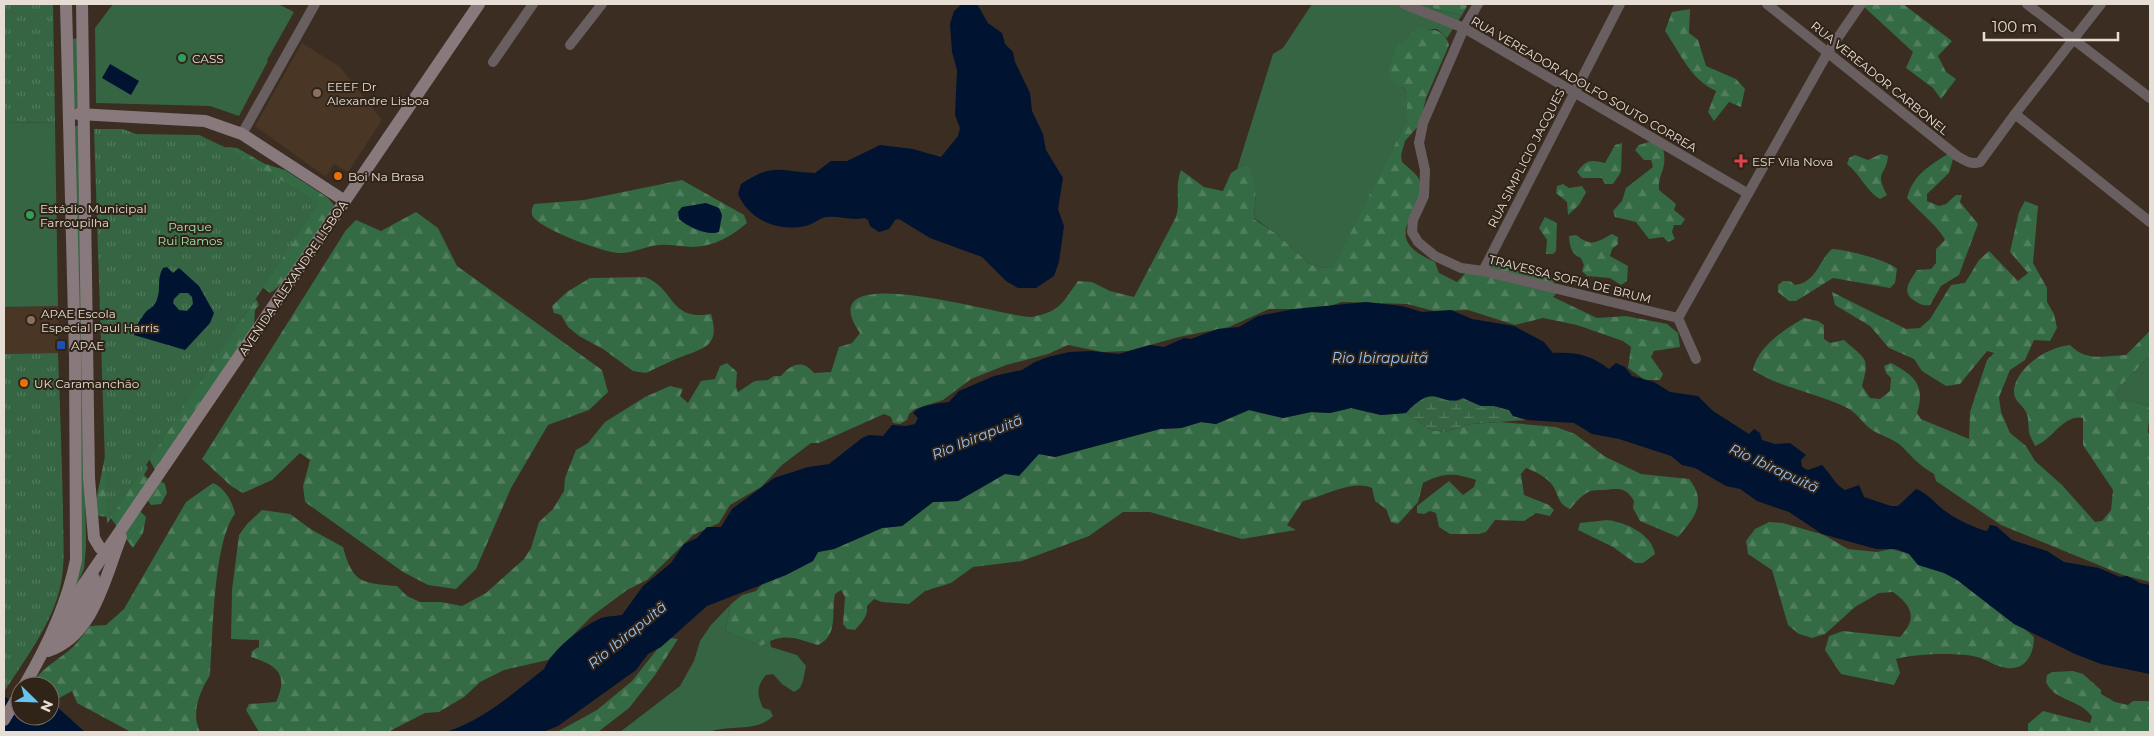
<svg xmlns="http://www.w3.org/2000/svg" width="2154" height="736" font-family="Montserrat,sans-serif">
	<style>
		.built { fill: #493624 }
		.grass { fill: #356543 }
		.forest { fill: url(#forest-firs) }
		.wetland { fill: url(#wetland-marsh) }
		.park { fill: url(#park-tufts) }
		.water { fill: #001431; fill-rule: evenodd }
		.lines { fill: none; stroke-linecap: round; stroke-linejoin: round }
		.street { stroke: #695f61; stroke-width: 10 }
		.secondary { stroke: #88797c; stroke-width: 12 }
		.leisure-dot { fill: #2e9e5b; stroke: #302317; stroke-width: 2 }
		.education-dot { fill: #8d6e63; stroke: #302317; stroke-width: 2 }
		.health-dot { fill: #e0444e; stroke: #302317; stroke-width: 2 }
		.food-dot { fill: #e8710a; stroke: #302317; stroke-width: 2 }
		.transit-dot { fill: #1a4fb4; stroke: #302317; stroke-width: 2 }
		.labels { text-anchor: middle; dominant-baseline: central; stroke-width: 4; stroke-linejoin: round; paint-order: stroke }
		.poi-label { font-size: 12px; fill: #e6ddd5; stroke: #302317; text-anchor: start }
		.street-label { font-size: 12px; fill: #e6ddd5; stroke: #302317 }
		.park-label { font-size: 12px; fill: #99eaae; stroke: #302317 }
		.water-label { font-size: 14px; font-style: italic; fill: #95c5fb; stroke: #302317 }
	</style>
	<defs>
		<pattern id="forest-firs" width="22" height="20" patternUnits="userSpaceOnUse" patternTransform="scale(1.25)"><rect width="22" height="20" fill="#346a44"/><path d="M5 1l3.5 6h-7zM16 11l3.5 6h-7z" fill="#517f5e"/></pattern>
		<pattern id="wetland-marsh" width="20" height="14" patternUnits="userSpaceOnUse" patternTransform="scale(1.25)"><rect width="20" height="14" fill="#356543"/><path d="M1 5h8M5 5V1M11 12h8M15 12V8" fill="none" stroke="#527b5d"/></pattern>
		<pattern id="park-tufts" width="24" height="20" patternUnits="userSpaceOnUse" patternTransform="scale(1.25)"><rect width="24" height="20" fill="#356543"/><path d="M3 7l-1-3M5 7V3M7 7l1-3M15 17l-1-3M17 17v-4M19 17l1-3" fill="none" stroke="#527b5d"/></pattern>
	</defs>
	<rect width="100%" height="100%" fill="#3b2d21"/>
	<g class="built">
		<path d="M302,43L340,67L382,120L348,172L334,164L326,177L255,126Z"/>
		<path d="M58,306V353L4,354V307Z"/>
	</g>
	<g class="grass">
		<path d="M113,4H278L294,12L267,60L268,61L239,116L210,106L96,103L95,28Z"/>
		<path d="M1312,4H1428L1435,9L1462,15L1447,38L1437,29H1416L1396,49L1388,67L1407,93V120L1335,266L1321,268L1308,263L1277,234L1254,218L1256,190L1243,165L1237,169L1273,54L1283,48Z"/>
		<path d="M78,38L79,108H74L73,39Z"/>
		<path d="M55,122L58,306L4,307V123Z"/>
		<path d="M75,126H80L83,325H78Z"/>
		<path d="M78,329H83L86,546L84,569L74,591Z"/>
		<path d="M2150,355V410L2148,406L2134,402H2120L2116,396L2118,389Z"/>
		<path d="M731,604L725,631L761,646L770,640L771,647L797,655L806,666L803,681L800,688L794,692L782,684L773,674L766,675C756,687 757,694 763,708L770,710L773,716C756,733 729,724 709,732H620L680,686L694,661L700,641L711,625Z"/>
	</g>
	<g class="forest">
		<path d="M1428,4H1463L1467,6L1462,15L1435,9Z"/>
		<path d="M1861,4H1903L1952,41L1938,56L1946,72L1956,79L1941,99L1933,88L1906,68L1913,52Z"/>
		<path d="M1690,9L1689,33L1698,40L1706,66L1736,79L1745,89L1741,107L1729,102L1714,121L1708,112L1716,91C1690,79 1681,54 1665,31L1672,12Z"/>
		<path d="M1416,29C1431,29 1444,28 1449,45L1426,98L1420,124L1405,141L1401,155L1402,162C1408,168 1418,174 1420,182C1426,214 1375,236 1435,262L1439,273L1457,282L1472,266L1485,270L1495,260C1515,271 1522,275 1545,271L1555,280L1552,287L1556,294L1553,297L1597,318L1626,316L1667,324L1678,333L1680,347L1654,351L1651,357L1663,374L1660,380H1645L1628,368L1631,347L1623,341L1577,325L1543,318L1515,325L1468,310L1434,311L1407,304L1342,302L1321,309H1269L1229,327L1179,337L1128,351L1103,352L1068,345L1048,354L1006,365L971,379L943,400L915,409L909,414L907,420L900,424L893,423L891,417L884,414L819,443H811L782,465L761,487L730,505L719,523L693,535L647,580L627,590L592,616L548,660L504,670L480,682L464,697L439,712L425,713L388,732H259L246,710L249,704L276,702C289,674 277,665 251,657L252,651L259,647V640L231,639L232,590L239,535L247,524L262,510L290,514L312,530L343,547C353,584 362,583 397,586L407,596L420,602H441L462,606L486,593L524,559L531,548L539,522L553,509L564,491L565,478L576,450L588,443L605,422L645,397L670,386L683,389L680,396L688,403L701,381L715,379L720,366L727,363L737,372L736,386L738,392L755,381L768,380L774,376H781C791,364 803,359 814,373L831,372L839,347L852,343L860,333C804,253 1013,320 1032,317C1061,311 1062,303 1078,281L1092,282L1110,291L1134,297L1176,217C1181,201 1174,189 1181,170L1204,187L1223,191L1231,173L1243,165L1250,167L1256,189L1254,219L1277,234L1308,263L1321,268L1334,266L1407,120V93L1403,87C1393,84 1388,77 1388,67L1396,48Z"/>
		<path d="M1652,141L1663,148C1668,170 1658,172 1659,190L1676,204L1674,210L1685,219L1681,225H1674L1672,232L1675,239L1668,242L1663,237L1649,239L1636,222L1615,217L1613,211L1622,201L1626,188L1653,167L1651,160H1644L1635,150L1639,145Z"/>
		<path d="M1622,143L1621,172L1613,184H1605L1602,178H1582L1577,172C1586,160 1590,159 1605,163L1615,145Z"/>
		<path d="M228,147L237,148L265,164L285,170L328,198L334,205C325,230 293,279 270,293L262,287L224,148Z"/>
		<path d="M1881,154L1888,156C1886,177 1874,170 1887,195L1880,199C1867,192 1860,174 1847,164L1849,158L1855,155L1868,160Z"/>
		<path d="M1948,154L1953,159L1949,173L1927,194V201L1939,206L1946,204L1956,195H1962L1960,202L1978,224L1959,275L1941,286L1930,305C1923,306 1921,305 1915,301C1900,292 1910,281 1917,270L1931,269L1936,263V249L1945,240C1939,227 1918,211 1907,198C1913,175 1930,165 1948,154Z"/>
		<path d="M682,180L744,215L747,223C732,236 715,246 693,247C682,247 670,244 659,245C645,246 632,254 618,253C602,252 544,230 534,218C530,213 532,209 534,204L584,200Z"/>
		<path d="M1563,184L1569,188L1582,186L1586,192L1579,205L1568,215L1567,202L1556,193L1557,186Z"/>
		<path d="M2025,201L2038,206L2033,263L2047,288V302L2054,314L2057,328L2050,341L2034,340L2025,360L2010,370L1999,397L2001,412L2010,433L2026,446L2035,461L2062,485L2095,522L2102,521L2111,510L2113,490L2083,445V418C2063,414 2053,440 2035,446C2033,441 2030,437 2029,432C2028,426 2029,417 2026,412C2021,403 2013,401 2014,389C2018,366 2048,347 2070,345C2087,362 2103,356 2126,355L2150,331V355L2118,389L2116,396L2120,402H2134L2148,406C2153,415 2147,423 2148,433L2150,435V582L2123,575L2001,525L1936,481L1934,474C1918,465 1912,456 1899,444C1891,438 1880,435 1872,430C1863,424 1859,415 1849,409C1819,393 1781,389 1753,370C1758,346 1785,329 1804,318L1818,321L1824,325V339L1830,343L1844,340C1866,360 1870,356 1862,386L1870,398L1880,399L1890,391L1891,378L1886,373L1884,366L1891,363C1914,375 1926,385 1917,413L1921,419L1969,439L1970,412L1987,360L1994,353L1987,351L1960,384L1946,386L1922,371L1914,359L1889,348L1870,326L1835,305L1832,292L1906,329L1920,328L1930,319L1951,285L1965,283L1979,260L1989,251L2018,281L2028,273L2010,252L2019,212Z"/>
		<path d="M416,212L438,228L457,266L602,370L608,392L589,410L548,425L511,488L476,569L456,589L428,585L403,572L305,502L303,486L310,460L300,453L272,480L243,493L231,486L202,459L346,230L356,220L381,231Z"/>
		<path d="M1545,217L1557,223L1556,251L1553,254H1546L1547,240L1539,228Z"/>
		<path d="M1612,234L1618,237V244L1612,249L1610,256L1628,266L1627,281L1621,285L1610,278L1587,276L1582,271L1584,265L1581,258C1571,254 1570,247 1569,236L1576,235C1592,247 1595,243 1612,234Z"/>
		<path d="M1832,249C1845,249 1890,261 1897,269L1895,283L1890,288L1833,278L1796,301H1789L1778,292V285L1783,281H1790L1795,285C1817,282 1818,261 1832,249Z"/>
		<path d="M645,277C676,289 668,321 711,314C719,341 710,347 686,355C672,360 659,367 646,373L633,371L603,349L579,336L568,327L561,315L554,313L552,306L567,292L590,278Z"/>
		<path d="M256,299L259,305L255,310L254,326L158,476L147,455Z"/>
		<path d="M1351,408L1381,415L1406,413L1431,430L1444,432L1471,424L1500,422L1556,427L1575,434L1604,456L1641,474L1689,479C1708,503 1694,518 1678,537L1640,521L1633,508L1634,501C1625,486 1618,489 1604,490C1598,490 1593,490 1588,492C1581,496 1575,503 1570,509C1558,504 1559,496 1553,486C1547,477 1536,472 1526,468L1521,474L1524,495L1549,505L1554,510L1550,516L1536,513L1524,521L1495,520L1486,532L1479,534H1450L1439,527L1436,513L1430,511L1424,514L1417,513V506L1449,481L1463,495L1474,487L1476,480C1455,473 1444,472 1423,483L1418,502L1398,524L1391,522L1386,509L1375,501L1372,488C1352,479 1323,497 1303,501L1287,525L1296,530L1242,539L1150,512H1123L1089,536L1022,561L973,567L951,583L925,591L909,604L882,602L874,599L867,606C868,617 862,622 855,630L847,629L843,624L845,597L841,590L835,594C831,613 839,635 818,645C794,638 784,632 761,646L725,631L731,604L742,595L756,591L763,583L786,575L813,561L818,552L834,549L882,528L902,526L933,502L958,501L1039,454L1055,457L1160,429L1181,428L1201,422L1216,424L1249,410L1283,418L1311,412L1330,413Z"/>
		<path d="M107,447L146,465L148,468L144,475L147,478L154,477L165,484L167,493L161,504L151,505L145,497L139,510L146,517L143,533L133,548L110,517L99,516L94,510Z"/>
		<path d="M213,483C224,487 233,502 235,514C213,542 213,637 210,675C199,693 191,713 200,732H131L77,703L72,691L50,703V686H31C41,667 60,660 75,645C80,639 85,632 90,626L106,625L124,609L186,502Z"/>
		<path d="M1607,520C1625,522 1652,534 1655,554L1643,563H1635L1613,547L1578,530L1580,523Z"/>
		<path d="M1769,522L1783,523L1824,535L1848,549L1877,552L1891,549L1918,556L1991,600L2034,637C2034,656 2024,673 2002,667C1993,665 1986,659 1977,657C1957,652 1916,654 1896,659L1900,673L1894,685L1841,674L1825,650L1829,636L1843,631L1900,637C1918,618 1912,606 1893,592L1879,593L1855,607L1825,634L1812,638L1799,634L1788,625L1772,570L1748,554L1746,541L1755,529Z"/>
		<path d="M671,638L678,639L655,675L629,708L598,732H557L597,710L632,681L659,647Z"/>
		<path d="M2073,671L2083,674L2101,690V694L2115,702L2128,705L2133,701H2150V732H2028V724L2043,711L2090,723L2092,717C2081,699 2055,702 2046,682L2047,675L2052,672Z"/>
	</g>
	<path class="wetland" d="M1431,395L1457,401L1463,398L1481,406H1494L1509,410L1513,416L1527,420L1471,424L1444,432L1431,430L1406,413L1418,399Z"/>
	<g class="park">
		<path d="M4,4H53L55,122L4,123Z"/>
		<path d="M94,129H123L136,134L199,135L235,152L319,203L107,524Z"/>
		<path d="M58,353C60,406 62,460 63,513C63,539 66,567 59,592C49,628 24,661 4,692V354Z"/>
	</g>
	<g class="water">
		<path d="M958,4H977L988,23L1002,33L1005,44L1013,52L1015,62L1030,93L1032,111L1043,134L1046,150L1063,178L1058,209L1064,226L1059,262L1054,276L1036,288H1018L1006,281L982,257L930,238L899,219L895,220L889,229L879,232L870,226L868,220L865,218C851,221 840,216 827,217C821,217 815,223 809,225C782,233 750,222 738,194L741,184C775,162 779,172 815,173L831,161H847L880,145L913,149L941,157L958,136L960,128L955,115L957,70L952,52L950,24L954,11L960,6Z"/>
		<path d="M110,64L139,81L131,95L102,78Z"/>
		<path d="M706,203L719,208L722,215L719,232C707,236 688,227 679,219L678,212L682,207Z"/>
		<path d="M167,267L173,273L179,268L199,286L214,313L210,323L185,350L134,335C135,328 140,319 145,313C149,308 153,308 156,302C162,289 156,280 163,268ZM180,293H188L192,297L193,304L187,311L179,310L173,303L174,299Z"/>
		<path d="M1366,302L1402,306L1422,312L1451,310L1472,319L1514,326L1544,342L1553,353C1576,352 1591,355 1609,369L1616,363L1625,367L1632,376L1654,382L1670,392L1698,396L1713,411L1749,434L1754,429L1760,433L1762,440L1775,444L1790,443L1806,455L1801,460L1802,467L1808,470L1822,465C1830,473 1836,486 1845,490L1859,485L1864,497L1891,506H1898L1916,489C1928,493 1937,506 1948,513C1958,520 1975,528 1987,531L1990,525L1996,526L2012,540L2047,551L2064,562L2099,568L2120,577L2127,576L2140,583L2150,585V674L2101,664L2075,654L2014,624L1957,580L1944,573L1918,565L1909,554L1896,549H1876L1822,534L1789,512L1757,501L1740,489L1726,486L1695,468L1682,465L1671,456L1619,439L1592,434L1574,423L1527,420L1513,416L1509,410L1494,406H1481L1463,398C1439,409 1437,379 1406,413L1381,415L1351,408L1330,413L1311,412L1283,418L1249,410L1216,424L1201,422L1181,428L1160,429L1055,457L1039,454L1019,476L1005,474L958,501L933,502L902,526L882,528L834,549L818,552L813,561L786,575L707,606L661,647L648,654L636,670L558,726L543,732H446C485,719 512,694 544,669C553,649 579,629 599,619C605,616 615,616 622,615L643,586L671,563L684,544L697,538L707,527H721L732,509L774,478L808,467L829,464L862,438L869,435L883,436L892,425L906,426L915,424L918,418L913,413C921,404 937,404 949,402L959,391L994,376L1022,370L1035,362L1048,357L1069,352L1091,351L1119,354L1150,345L1164,347L1184,338L1191,339L1218,329L1239,327L1258,316L1294,309Z"/>
		<path d="M4,696L20,708V716H50V705H55L85,732H4Z"/>
	</g>
	<g class="lines">
		<g class="street">
			<path d="M1404,4L1464,28L1747,193"/>
			<path d="M1478,4L1464,28L1423,123L1419,143L1425,170L1424,196L1413,220L1412,232L1418,242L1435,256L1461,268L1483,271L1678,318L1696,359"/>
			<path d="M1767,4L1957,156C1966,161 1971,165 1980,162L2015,114L2101,4"/>
			<path d="M2027,4L2150,98"/>
			<path d="M570,45L602,4"/>
			<path d="M493,62L533,4"/>
			<path d="M2015,114L2150,222"/>
			<path d="M242,134L315,4"/>
			<path d="M1483,271L1620,4"/>
			<path d="M1678,318L1828,52L1861,4"/>
		</g>
		<g class="secondary">
			<path d="M82,4L89,478L94,538L100,548L105,550"/>
			<path d="M78,114L205,121L242,134L345,201"/>
			<path d="M56,625L479,4"/>
			<path d="M58,640L80,611L94,578"/>
			<path d="M48,651C94,636 105,577 121,537"/>
			<path d="M24,686C47,647 67,605 76,560L75,357L66,4"/>
			<path d="M4,720L20,693"/>
		</g>
	</g>
	<g class="leisure-dot">
		<circle cx="182" cy="58" r="5"/>
		<circle cx="30" cy="215" r="5"/>
	</g>
	<g class="education-dot">
		<circle cx="317" cy="93" r="5"/>
		<circle cx="31" cy="320" r="5"/>
	</g>
	<path class="health-dot" d="M1738.5 153.5h5v5h5v5h-5v5h-5v-5h-5v-5h5z"/>
	<g class="food-dot">
		<circle cx="338" cy="176" r="5"/>
		<circle cx="24" cy="383" r="5"/>
	</g>
	<rect class="transit-dot" x="56" y="340" width="10" height="10" rx="2.5"/>
	<g class="labels">
		<g class="poi-label">
			<text x="192" y="58">CASS</text>
			<text x="327" y="86">EEEF Dr<tspan x="327" dy="14">Alexandre Lisboa</tspan></text>
			<text x="1752" y="161">ESF Vila Nova</text>
			<text x="348" y="176">Boi Na Brasa</text>
			<text x="40" y="208">Estádio Municipal<tspan x="40" dy="14">Farroupilha</tspan></text>
			<text x="41" y="313">APAE Escola<tspan x="41" dy="14">Especial Paul Harris</tspan></text>
			<text x="71" y="345">APAE</text>
			<text x="34" y="383">UK Caramanchão</text>
		</g>
		<g class="street-label">
			<text transform="translate(1880 78) rotate(39)">RUA VEREADOR CARBONEL</text>
			<text transform="translate(1584 84) rotate(30)">RUA VEREADOR ADOLFO SOUTO CORREA</text>
			<text transform="translate(1526 158) rotate(-63)">RUA SIMPLICIO JACQUES</text>
			<text transform="translate(293 278) rotate(-56)">AVENIDA ALEXANDRE LISBOA</text>
			<text transform="translate(1570 279) rotate(14)">TRAVESSA SOFIA DE BRUM</text>
		</g>
		<g class="park-label">
			<text x="190" y="226">Parque<tspan x="190" dy="14">Rui Ramos</tspan></text>
		</g>
		<g class="water-label">
			<text x="1380" y="358">Rio Ibirapuitã</text>
			<text transform="translate(977 437) rotate(-22)">Rio Ibirapuitã</text>
			<text transform="translate(1774 468) rotate(25)">Rio Ibirapuitã</text>
			<text transform="translate(627 635) rotate(-39)">Rio Ibirapuitã</text>
		</g>
	</g>
	<rect width="2154" height="736" fill="none" stroke="#e6ddd5" stroke-width="10"/>
	<g transform="translate(35 701) rotate(113)"><circle r="24" fill="#302317" stroke="#796d63"/>
	<path d="M0-4L9 19L0 12L-9 19Z" fill="#65c5ef"/>
	<text y="-8" font-size="14" font-weight="bold" text-anchor="middle" fill="#e6ddd5">N</text>
	</g>
	<path d="M1984 32v8h134v-8" fill="none" stroke="#e6ddd5" stroke-width="2.5"/>
	<text x="1992" y="32" font-size="15" fill="#e6ddd5" stroke="#302317" stroke-width="4" paint-order="stroke">100 m</text>
</svg>
